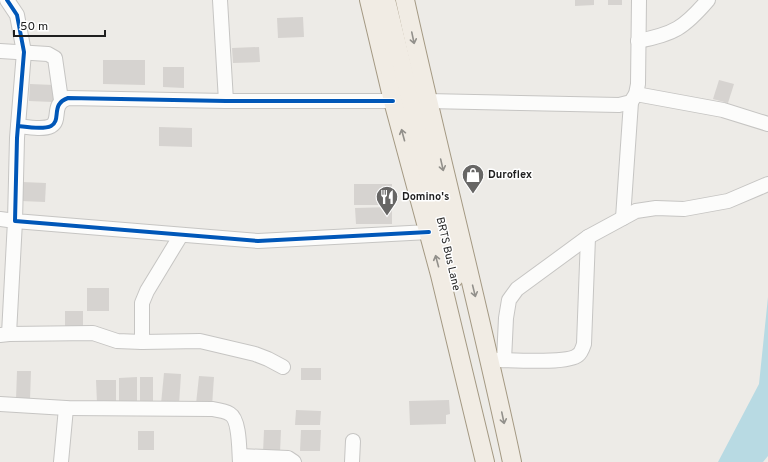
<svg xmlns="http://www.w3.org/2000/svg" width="768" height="462" font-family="Overpass,sans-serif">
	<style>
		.water { fill: #b8dae3 }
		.building { fill: #d6d3d0 }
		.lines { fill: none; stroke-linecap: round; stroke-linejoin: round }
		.minor-casing { stroke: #c6c5c3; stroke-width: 16 }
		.major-casing { stroke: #a49983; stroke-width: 20 }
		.minor { stroke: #fcfcfb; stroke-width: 14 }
		.major { stroke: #f1ece4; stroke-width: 18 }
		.cycleway-casing { stroke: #fff; stroke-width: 6 }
		.cycleway { stroke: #0057b8; stroke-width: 4 }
		.oneway { stroke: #92908b }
		.labels { text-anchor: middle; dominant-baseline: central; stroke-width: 3; stroke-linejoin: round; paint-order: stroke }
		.poi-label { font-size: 11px; font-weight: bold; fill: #1f1f1f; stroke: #fff; text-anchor: start }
		.street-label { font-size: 11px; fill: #1f1f1f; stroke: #fff }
	</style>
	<rect width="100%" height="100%" fill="#edebe7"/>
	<path class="water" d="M768,297V456L763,462H718L759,384Z"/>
	<g class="building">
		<path d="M575,0H594V5L575,6Z"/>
		<rect x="608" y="0" width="14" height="5"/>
		<path d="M303,17L304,37L278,38L277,18Z"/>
		<path d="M259,47L260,62L233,63L232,48Z"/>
		<path d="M103,60H145V85L103,84Z"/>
		<path d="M163,67H184V88L163,87Z"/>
		<path d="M719,80L734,84L728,103L713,99Z"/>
		<path d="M30,84L54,85L53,102L29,101Z"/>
		<path d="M159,127L192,128V147L159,146Z"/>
		<path d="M22,182L46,183L45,202L21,201Z"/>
		<rect x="354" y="184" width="38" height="21"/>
		<path d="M392,207V224H356L355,208Z"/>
		<rect x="87" y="288" width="22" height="23"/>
		<rect x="65" y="311" width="18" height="16"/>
		<rect x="301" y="368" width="20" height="12"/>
		<path d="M17,371H31L30,400H16Z"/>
		<path d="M164,373L181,374L179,405L161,404Z"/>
		<path d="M199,376L214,377L212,406L196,404Z"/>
		<path d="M137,377V403H119V378Z"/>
		<rect x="140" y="377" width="13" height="27"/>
		<path d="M96,380H116V403H97Z"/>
		<path d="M449,400L450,414L446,415V424L410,425L409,401Z"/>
		<path d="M296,410L321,411L320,425H295Z"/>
		<path d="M264,430H281L280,453H263Z"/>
		<path d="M301,430H321L320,451H300Z"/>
		<rect x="138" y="431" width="16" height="19"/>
	</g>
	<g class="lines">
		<g class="minor-casing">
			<g id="minor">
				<path d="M7,0L17,15L24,52L17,138L15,221L258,241L429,232"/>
				<path d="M220,0L226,101"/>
				<path d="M638,41C674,34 684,28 708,0"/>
				<path d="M0,51L48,54L55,58L61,100"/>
				<path d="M636,94L723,110L768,124"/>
				<path d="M427,101L619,105L631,102L636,94L638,84L639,0"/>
				<path d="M18,126C27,127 43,130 51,126C62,120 50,104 68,98L226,101H393"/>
				<path d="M623,218L631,102"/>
				<path d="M0,219L15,221L9,334L0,335"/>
				<path d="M9,334L93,333L117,341L142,342L200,341L255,354L268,359L283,367"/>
				<path d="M142,342V303L147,291L181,235"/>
				<path d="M496,360C511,360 568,364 578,355C581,353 583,347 584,344L588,237"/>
				<path d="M504,360L506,318L509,300L517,289L588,237L636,211L656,208L684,209L728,201L768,184"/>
				<path d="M0,404L66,408L212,409C218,410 225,411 230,414C240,420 239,451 240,462"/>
				<path d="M240,456L288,458L294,462"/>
				<path d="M61,462L66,408"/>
				<path d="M352,462L353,441"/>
			</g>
		</g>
		<g class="major-casing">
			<g id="major">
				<path d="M369,0L393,101L440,275L485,462"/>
				<path d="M386,0L454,278"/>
				<path d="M405,0C439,154 479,307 512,462"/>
			</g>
		</g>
		<use href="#minor" class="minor"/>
		<use href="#major" class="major"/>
		<g class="cycleway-casing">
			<g id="cycleway">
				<path d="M7,0L17,15L24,52L17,138L15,221L258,241L429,232"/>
				<path d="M18,126C27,127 43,130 51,126C62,120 50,104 68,98L226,101H393"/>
			</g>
		</g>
		<use href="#cycleway" class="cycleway"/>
	</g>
	<defs><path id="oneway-shaft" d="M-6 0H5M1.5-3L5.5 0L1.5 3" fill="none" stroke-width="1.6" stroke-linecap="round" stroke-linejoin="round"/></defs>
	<g class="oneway">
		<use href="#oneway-shaft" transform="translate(413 38) rotate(78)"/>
		<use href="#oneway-shaft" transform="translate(403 135) rotate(-105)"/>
		<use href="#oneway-shaft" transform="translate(442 165) rotate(77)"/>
		<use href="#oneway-shaft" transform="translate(437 261) rotate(-105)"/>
		<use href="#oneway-shaft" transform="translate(474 291) rotate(76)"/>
		<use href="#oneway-shaft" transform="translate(503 418) rotate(78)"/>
	</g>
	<defs>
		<g id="shop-pin" transform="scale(1.15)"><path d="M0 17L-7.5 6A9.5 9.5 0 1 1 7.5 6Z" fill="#676665" stroke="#fff"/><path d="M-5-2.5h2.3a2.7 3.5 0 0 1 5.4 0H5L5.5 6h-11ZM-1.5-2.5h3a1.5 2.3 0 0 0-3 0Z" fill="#fff"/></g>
		<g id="restaurant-pin" transform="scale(1.15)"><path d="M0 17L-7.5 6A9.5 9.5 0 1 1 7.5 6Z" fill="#676665" stroke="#fff"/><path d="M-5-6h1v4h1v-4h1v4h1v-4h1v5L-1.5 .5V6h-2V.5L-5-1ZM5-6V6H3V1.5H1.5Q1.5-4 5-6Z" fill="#fff"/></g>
	</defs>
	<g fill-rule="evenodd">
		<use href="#shop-pin" x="473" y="175"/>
		<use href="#restaurant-pin" x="387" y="197"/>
	</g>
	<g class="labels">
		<g class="poi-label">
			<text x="488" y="175">Duroflex</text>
			<text x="402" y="197">Domino's</text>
		</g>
		<g class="street-label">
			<text transform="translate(448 254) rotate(77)">BRTS Bus Lane</text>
		</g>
	</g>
	<path d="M14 30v6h91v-6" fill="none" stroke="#1f1f1f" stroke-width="2"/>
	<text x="20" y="30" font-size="12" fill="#1f1f1f" stroke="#ffffff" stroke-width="3" paint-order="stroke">50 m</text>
</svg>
